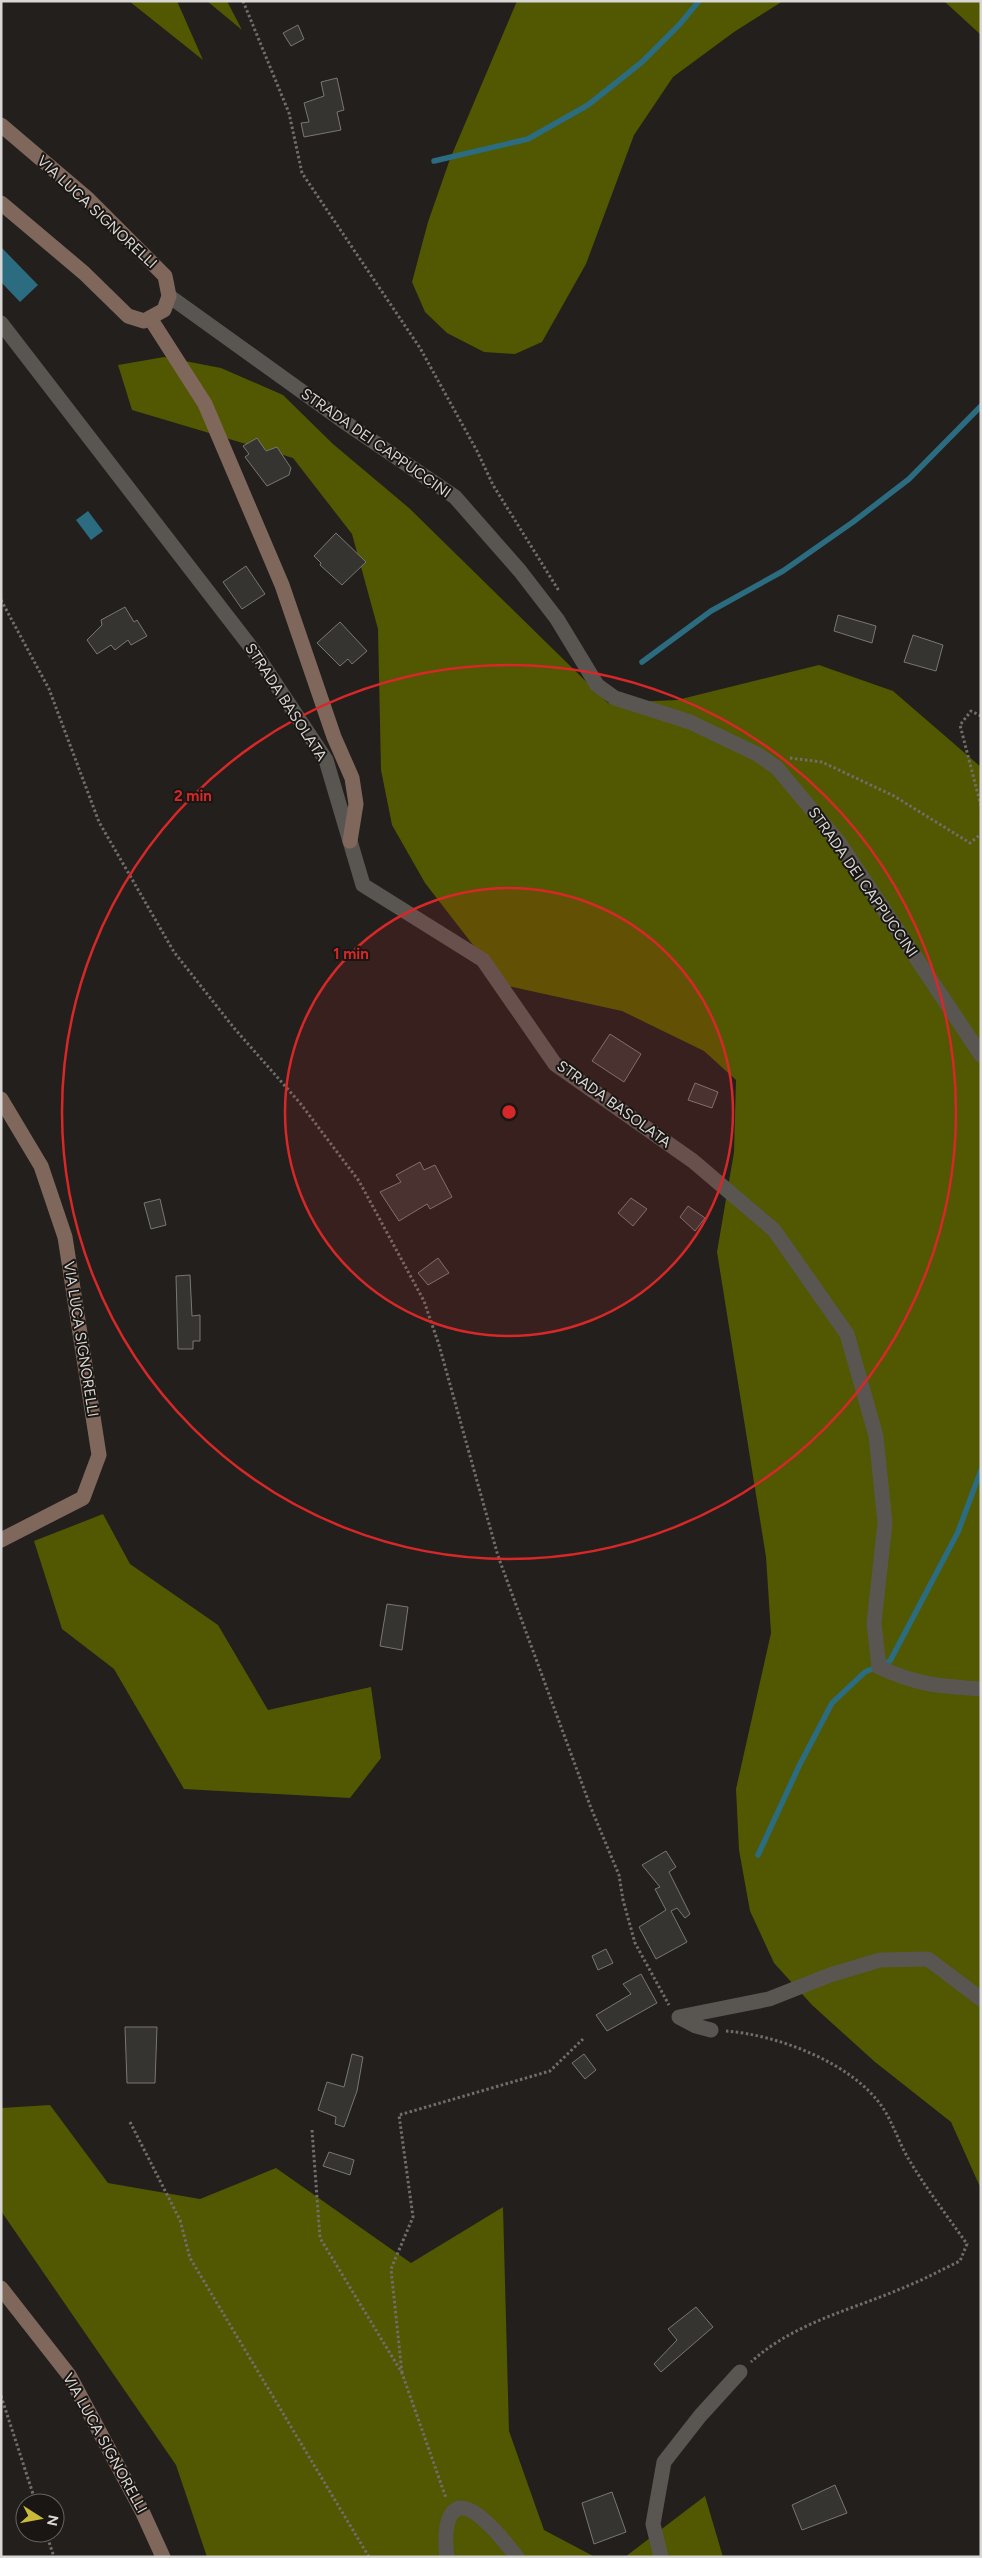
<svg xmlns="http://www.w3.org/2000/svg" width="982" height="2558" font-family="Figtree,sans-serif">
	<style>
		.forest { fill: #525701 }
		.water { fill: #2b6c81 }
		.lines { fill: none; stroke-linecap: round; stroke-linejoin: round }
		.stream { stroke: #2b6c81; stroke-width: 5.5 }
		.building { fill: #363430; stroke: #7a7773 }
		.path { stroke: #706d6b; stroke-width: 3; stroke-dasharray: 2.5 2.5; stroke-linecap: butt }
		.street { stroke: #595652; stroke-width: 15 }
		.secondary { stroke: #80675c; stroke-width: 15 }
		.ring { fill: none; stroke: #d62828; stroke-width: 2.5 }
		.labels { text-anchor: middle; dominant-baseline: central; stroke-width: 4; stroke-linejoin: round; paint-order: stroke }
		.street-label { font-size: 15px; fill: #dad8d6; stroke: #191613 }
		.centre { fill: #d62828; stroke: #191613; stroke-width: 2.5 }
		.ring-label { font-size: 15px; text-anchor: middle; font-weight: bold; fill: #d62828; stroke: #191613; stroke-width: 4; stroke-linejoin: round; paint-order: stroke }
	</style>
	<rect width="100%" height="100%" fill="#221f1c"/>
	<g class="forest">
		<path d="M129,1H177L203,60Z"/>
		<path d="M207,1H227L242,30Z"/>
		<path d="M517,1H783L734,32L673,77L634,135L586,264L542,342L515,354L484,352L447,333L425,312L412,282L428,222L450,159Z"/>
		<path d="M944,1H981V35Z"/>
		<path d="M164,357L221,368L283,395L333,444L409,508L608,703L677,700L819,665L893,691L981,767V2189L951,2122L875,2062L812,2005L774,1963L750,1911L739,1850L736,1789L771,1633L766,1557L717,1252L734,1152L736,1080L704,1051L622,1011L504,985L425,883L392,825L381,770L378,629L352,534L293,458L132,410L118,365Z"/>
		<path d="M103,1514L130,1564L218,1625L268,1710L371,1687L381,1758L350,1798L184,1789L114,1669L62,1629L34,1541Z"/>
		<path d="M50,2105L108,2183L200,2199L276,2168L411,2263L503,2207L509,2431L544,2530L595,2557H207L176,2465L1,2211V2108Z"/>
		<path d="M705,2496L723,2557H625Z"/>
	</g>
	<g class="water">
		<path d="M1,247L38,285L20,302L1,282Z"/>
		<path d="M88,511L103,531L91,540L76,520Z"/>
	</g>
	<g class="lines">
		<g class="stream">
			<path d="M434,161L528,139L588,105L642,62L679,25L699,1"/>
			<path d="M642,662L711,611L783,571L853,522L909,479L981,406"/>
			<path d="M758,1855L799,1766L832,1703L865,1672L890,1661L958,1532L981,1470"/>
		</g>
	</g>
	<g class="building">
		<path d="M298,25L304,39L291,46L283,33Z"/>
		<path d="M337,78L344,110L337,112L341,130L304,137L301,123L309,122L304,103L324,96L321,82Z"/>
		<path d="M257,438L266,451L277,447L291,468L289,475L267,486L245,457L249,454L243,446Z"/>
		<path d="M336,533L366,562L342,585L320,565L321,563L314,556Z"/>
		<path d="M246,566L265,594L242,609L223,582Z"/>
		<path d="M125,607L134,622L137,620L147,636L131,645L128,640L115,650L111,645L97,654L87,640L102,625L101,620Z"/>
		<path d="M838,615L876,626L872,643L834,631Z"/>
		<path d="M340,622L367,651L352,664L348,659L340,666L317,643Z"/>
		<path d="M913,635L943,645L936,671L904,662Z"/>
		<path d="M610,1034L641,1054L624,1082L592,1061Z"/>
		<path d="M695,1083L718,1092L712,1108L688,1100Z"/>
		<path d="M420,1162L424,1170L435,1165L452,1197L430,1209L427,1204L399,1221L380,1192L401,1182L396,1175Z"/>
		<path d="M631,1198L647,1209L633,1226L618,1213Z"/>
		<path d="M160,1199L166,1225L151,1229L144,1203Z"/>
		<path d="M688,1206L705,1218L695,1231L680,1217Z"/>
		<path d="M438,1258L449,1273L428,1285L418,1273Z"/>
		<path d="M190,1275L192,1316L200,1315V1341H193V1349H178L176,1276Z"/>
		<path d="M387,1604L408,1607L402,1650L380,1646Z"/>
		<path d="M666,1851L676,1867L669,1872L690,1914L685,1918L677,1908L671,1911L687,1942L656,1959L639,1927L666,1910L655,1889L660,1887L642,1865Z"/>
		<path d="M606,1949L613,1963L598,1970L592,1956Z"/>
		<path d="M641,1974L657,2003L607,2031L596,2015L631,1994L623,1984Z"/>
		<path d="M125,2027H157L155,2083H127Z"/>
		<path d="M352,2054L363,2057L357,2091L344,2127L335,2124L336,2117L318,2110L327,2082L344,2087Z"/>
		<path d="M584,2054L596,2070L585,2079L572,2063Z"/>
		<path d="M329,2152L354,2160L350,2175L323,2166Z"/>
		<path d="M696,2307L713,2327L661,2372L654,2364L677,2340L668,2329Z"/>
		<path d="M835,2485L847,2513L802,2530L792,2505Z"/>
		<path d="M612,2492L626,2532L594,2544L582,2503Z"/>
	</g>
	<g class="lines">
		<g class="path">
			<path d="M243,1L289,113L302,173L420,348L477,451L493,485L559,591"/>
			<path d="M1,600L49,689L99,822L174,952L234,1028L300,1103L359,1181L424,1301L439,1345L498,1556L591,1808L619,1875L623,1900L635,1943L669,2005"/>
			<path d="M981,716L971,711L960,725L981,806"/>
			<path d="M790,758L822,762L894,796L970,843L981,834"/>
			<path d="M726,2031C778,2035 853,2063 883,2108C894,2125 900,2146 911,2163C928,2191 948,2217 967,2244L960,2261C941,2270 923,2280 905,2287C852,2310 795,2322 751,2362"/>
			<path d="M130,2122L180,2220L190,2258L369,2557"/>
			<path d="M312,2130L320,2238L402,2373L446,2498"/>
			<path d="M402,2373L391,2269L413,2217L399,2115L550,2071L583,2039"/>
			<path d="M1,2396L36,2503"/>
			<path d="M46,2533L54,2557"/>
		</g>
		<g class="street">
			<path d="M169,296L343,421L455,497L520,571L557,619L597,685L615,698L690,722L757,754L777,768L838,841L981,1055"/>
			<path d="M1,323L253,650L326,760L363,885L483,960L555,1064L693,1161L774,1230L847,1334L876,1436L885,1523L874,1623L879,1667C917,1685 939,1686 981,1689"/>
			<path d="M711,2030L696,2026L679,2017L769,1999L830,1975L880,1960L928,1959L981,1999"/>
			<path d="M447,2557C443,2525 449,2487 486,2522C498,2532 507,2545 517,2557"/>
			<path d="M661,2557L653,2524L664,2462L700,2416L740,2372"/>
		</g>
		<g class="secondary">
			<path d="M1,125L88,199L165,276L169,296L164,310L144,321L128,316L84,273L1,203"/>
			<path d="M150,318L205,404L282,585L334,737L352,778L356,804L350,841"/>
			<path d="M1,1099L41,1166L65,1237L99,1455L83,1498L1,1540"/>
			<path d="M1,2288L69,2375L142,2511L163,2557"/>
		</g>
	</g>
	<circle cx="509" cy="1112" r="224" fill="#d62828" fill-opacity=".12"/>
	<g class="ring">
		<circle cx="509" cy="1112" r="224"/>
		<circle cx="509" cy="1112" r="447"/>
	</g>
	<g class="labels">
		<g class="street-label">
			<text transform="translate(97 212) rotate(43)">VIA LUCA SIGNORELLI</text>
			<text transform="translate(376 443) rotate(35)">STRADA DEI CAPPUCCINI</text>
			<text transform="translate(286 702) rotate(57)">STRADA BASOLATA</text>
			<text transform="translate(863 882) rotate(55)">STRADA DEI CAPPUCCINI</text>
			<text transform="translate(614 1104) rotate(36)">STRADA BASOLATA</text>
			<text transform="translate(81 1339) rotate(81)">VIA LUCA SIGNORELLI</text>
			<text transform="translate(105 2443) rotate(61)">VIA LUCA SIGNORELLI</text>
		</g>
	</g>
	<circle cx="509" cy="1112" r="8" class="centre"/>
	<g class="ring-label">
		<text x="193" y="801">2 min</text>
		<text x="351" y="959">1 min</text>
	</g>
	<rect width="982" height="2558" fill="none" stroke="#dad8d6" stroke-width="5"/>
	<g transform="translate(40 2518) rotate(101)"><circle r="24" fill="#191613" stroke="#666461"/>
	<path d="M0-4L9 19L0 12L-9 19Z" fill="#c9ba3a"/>
	<text y="-8" font-size="14" font-weight="bold" text-anchor="middle" fill="#dad8d6">N</text>
	</g>
</svg>
